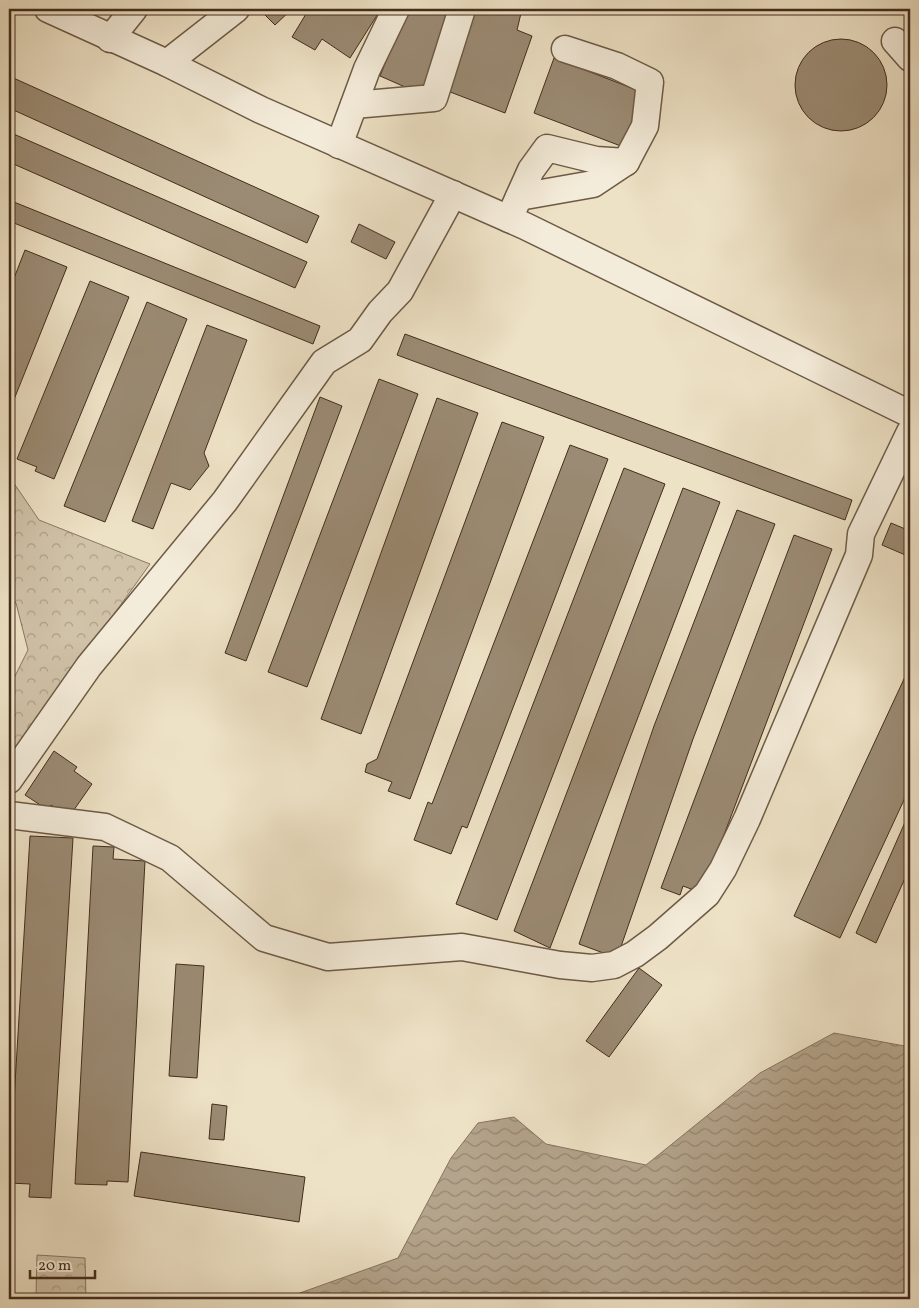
<svg xmlns="http://www.w3.org/2000/svg" width="919" height="1308" font-family="Vollkorn,serif">
	<style>
		.forest { fill: url(#forest-crowns); stroke: #8a7862 }
		.water { fill: url(#water-waves); stroke: #86745f }
		.building { fill: #9b8b74; stroke: #422d1c }
		.lines { fill: none; stroke-linecap: round; stroke-linejoin: round }
		.minor-casing { stroke: #6d5a46; stroke-width: 29 }
		.minor { stroke: #f4ecda; stroke-width: 26 }
	</style>
	<defs>
		<pattern id="forest-crowns" width="20" height="18" patternUnits="userSpaceOnUse" patternTransform="scale(1.25)"><rect width="20" height="18" fill="#d1c3a9"/><path d="M2 6a3 3 0 1 1 6 0M12 15a3 3 0 1 1 6 0" fill="none" stroke="#ab9f89"/></pattern>
		<pattern id="water-waves" width="16" height="10" patternUnits="userSpaceOnUse" patternTransform="scale(1.25)"><rect width="16" height="10" fill="#b4a48c"/><path d="M0 5q4-4 8 0t8 0" fill="none" stroke="#948672"/></pattern>
	</defs>
	<rect width="100%" height="100%" fill="#eee2c6"/>
	<filter id="stains"><feTurbulence type="fractalNoise" baseFrequency=".004" numOctaves="4"/><feColorMatrix values="0 0 0 0 .2 0 0 0 0 .09 0 0 0 0 .02 0 0 0 .5 -.17"/></filter>
	<radialGradient id="worn" r=".72"><stop offset=".6" stop-color="#630" stop-opacity="0"/><stop offset="1" stop-color="#630" stop-opacity=".3"/></radialGradient>
	<g class="forest">
		<path d="M9,476L39,520L150,564L10,759L9,688L28,650L16,603L9,597Z"/>
		<path d="M37,1255L85,1258L86,1299H9V1296L36,1297Z"/>
	</g>
	<path class="water" d="M834,1033L910,1047V1299H283L398,1258L451,1158L478,1123L514,1117L546,1144L646,1165L760,1073Z"/>
	<g class="building">
		<path d="M259,9H292L275,25Z"/>
		<path d="M309,9H381L350,58L322,39L315,50L292,37Z"/>
		<path d="M407,9H452L421,94L380,76Z"/>
		<path d="M475,9H522L517,30L532,36L505,113L445,90Z"/>
		<circle cx="841" cy="85" r="46"/>
		<path d="M554,58L647,94L626,148L534,113Z"/>
		<path d="M9,76L319,216L307,243L9,108Z"/>
		<path d="M9,132L307,262L295,288L9,162Z"/>
		<path d="M9,200L320,326L313,344L9,221Z"/>
		<path d="M359,224L395,242L386,259L351,242Z"/>
		<path d="M25,250L67,267L9,412V291Z"/>
		<path d="M90,281L129,297L54,479L35,471L37,467L17,459Z"/>
		<path d="M147,302L187,319L105,522L64,506Z"/>
		<path d="M207,325L247,340L204,453L209,466L190,490L171,483L153,529L132,521Z"/>
		<path d="M405,334L852,500L845,520L397,355Z"/>
		<path d="M379,379L418,394L307,687L268,672Z"/>
		<path d="M320,397L342,406L246,661L225,653Z"/>
		<path d="M437,398L478,413L361,734L321,719Z"/>
		<path d="M502,422L544,437L410,799L388,791L392,782L365,772L367,764L377,759Z"/>
		<path d="M570,445L608,459L467,828L462,826L451,854L414,840L428,802L432,804Z"/>
		<path d="M624,468L665,484L497,920L456,904Z"/>
		<path d="M683,488L720,502L550,948L514,931Z"/>
		<path d="M737,510L775,524L693,739L617,958L579,944L654,726Z"/>
		<path d="M891,523L910,531V557L882,545Z"/>
		<path d="M794,535L832,549L702,893L683,886L680,895L661,888Z"/>
		<path d="M910,666V787L840,938L794,916Z"/>
		<path d="M54,751L77,767L74,771L92,784L69,817L51,805L48,810L25,795Z"/>
		<path d="M910,811V867L876,943L856,933Z"/>
		<path d="M30,836L73,838L51,1198L29,1197L30,1184L9,1183Z"/>
		<path d="M93,846L114,847L113,859L145,861L128,1182L107,1181V1185L75,1184Z"/>
		<path d="M176,964L204,966L197,1078L169,1076Z"/>
		<path d="M639,968L662,985L609,1057L586,1041Z"/>
		<path d="M212,1104L227,1106L224,1140L209,1139Z"/>
		<path d="M141,1152L305,1177L299,1222L134,1196Z"/>
	</g>
	<g class="lines">
		<g class="minor-casing">
			<g id="minor">
				<path d="M48,9L167,63L261,110L525,226L910,414"/>
				<path d="M110,39L134,9"/>
				<path d="M895,41L910,58"/>
				<path d="M167,63L236,9"/>
				<path d="M354,105L434,98L462,9"/>
				<path d="M339,145L367,69L396,9"/>
				<path d="M519,197L593,184L626,162"/>
				<path d="M509,219L531,170L547,148L596,160L626,162L645,126L650,82L617,66L565,49"/>
				<path d="M9,780L89,666L225,501L324,362L360,340L380,312L400,291L453,194"/>
				<path d="M9,815L105,827L170,858L264,938L328,957L462,947L560,965L592,968L614,965L635,954L658,937L707,894L723,869L747,819L859,555L861,534L910,432"/>
			</g>
		</g>
		<use href="#minor" class="minor"/>
	</g>
	<rect width="919" height="1308" fill="none" stroke="#eee2c6" stroke-width="30"/>
	<rect x="10" y="10" width="899" height="1288" fill="none" stroke="#422d1c" stroke-width="2.5"/>
	<rect x="15" y="15" width="889" height="1278" fill="none" stroke="#422d1c"/>
	<path d="M30 1270v8h65v-8" fill="none" stroke="#422d1c" stroke-width="2.5"/>
	<text x="38" y="1270" font-size="15" fill="#422d1c" stroke="#f4ecda" stroke-width="4" paint-order="stroke">20 m</text>
	<rect width="100%" height="100%" filter="url(#stains)"/>
	<rect width="100%" height="100%" fill="url(#worn)"/>
</svg>
